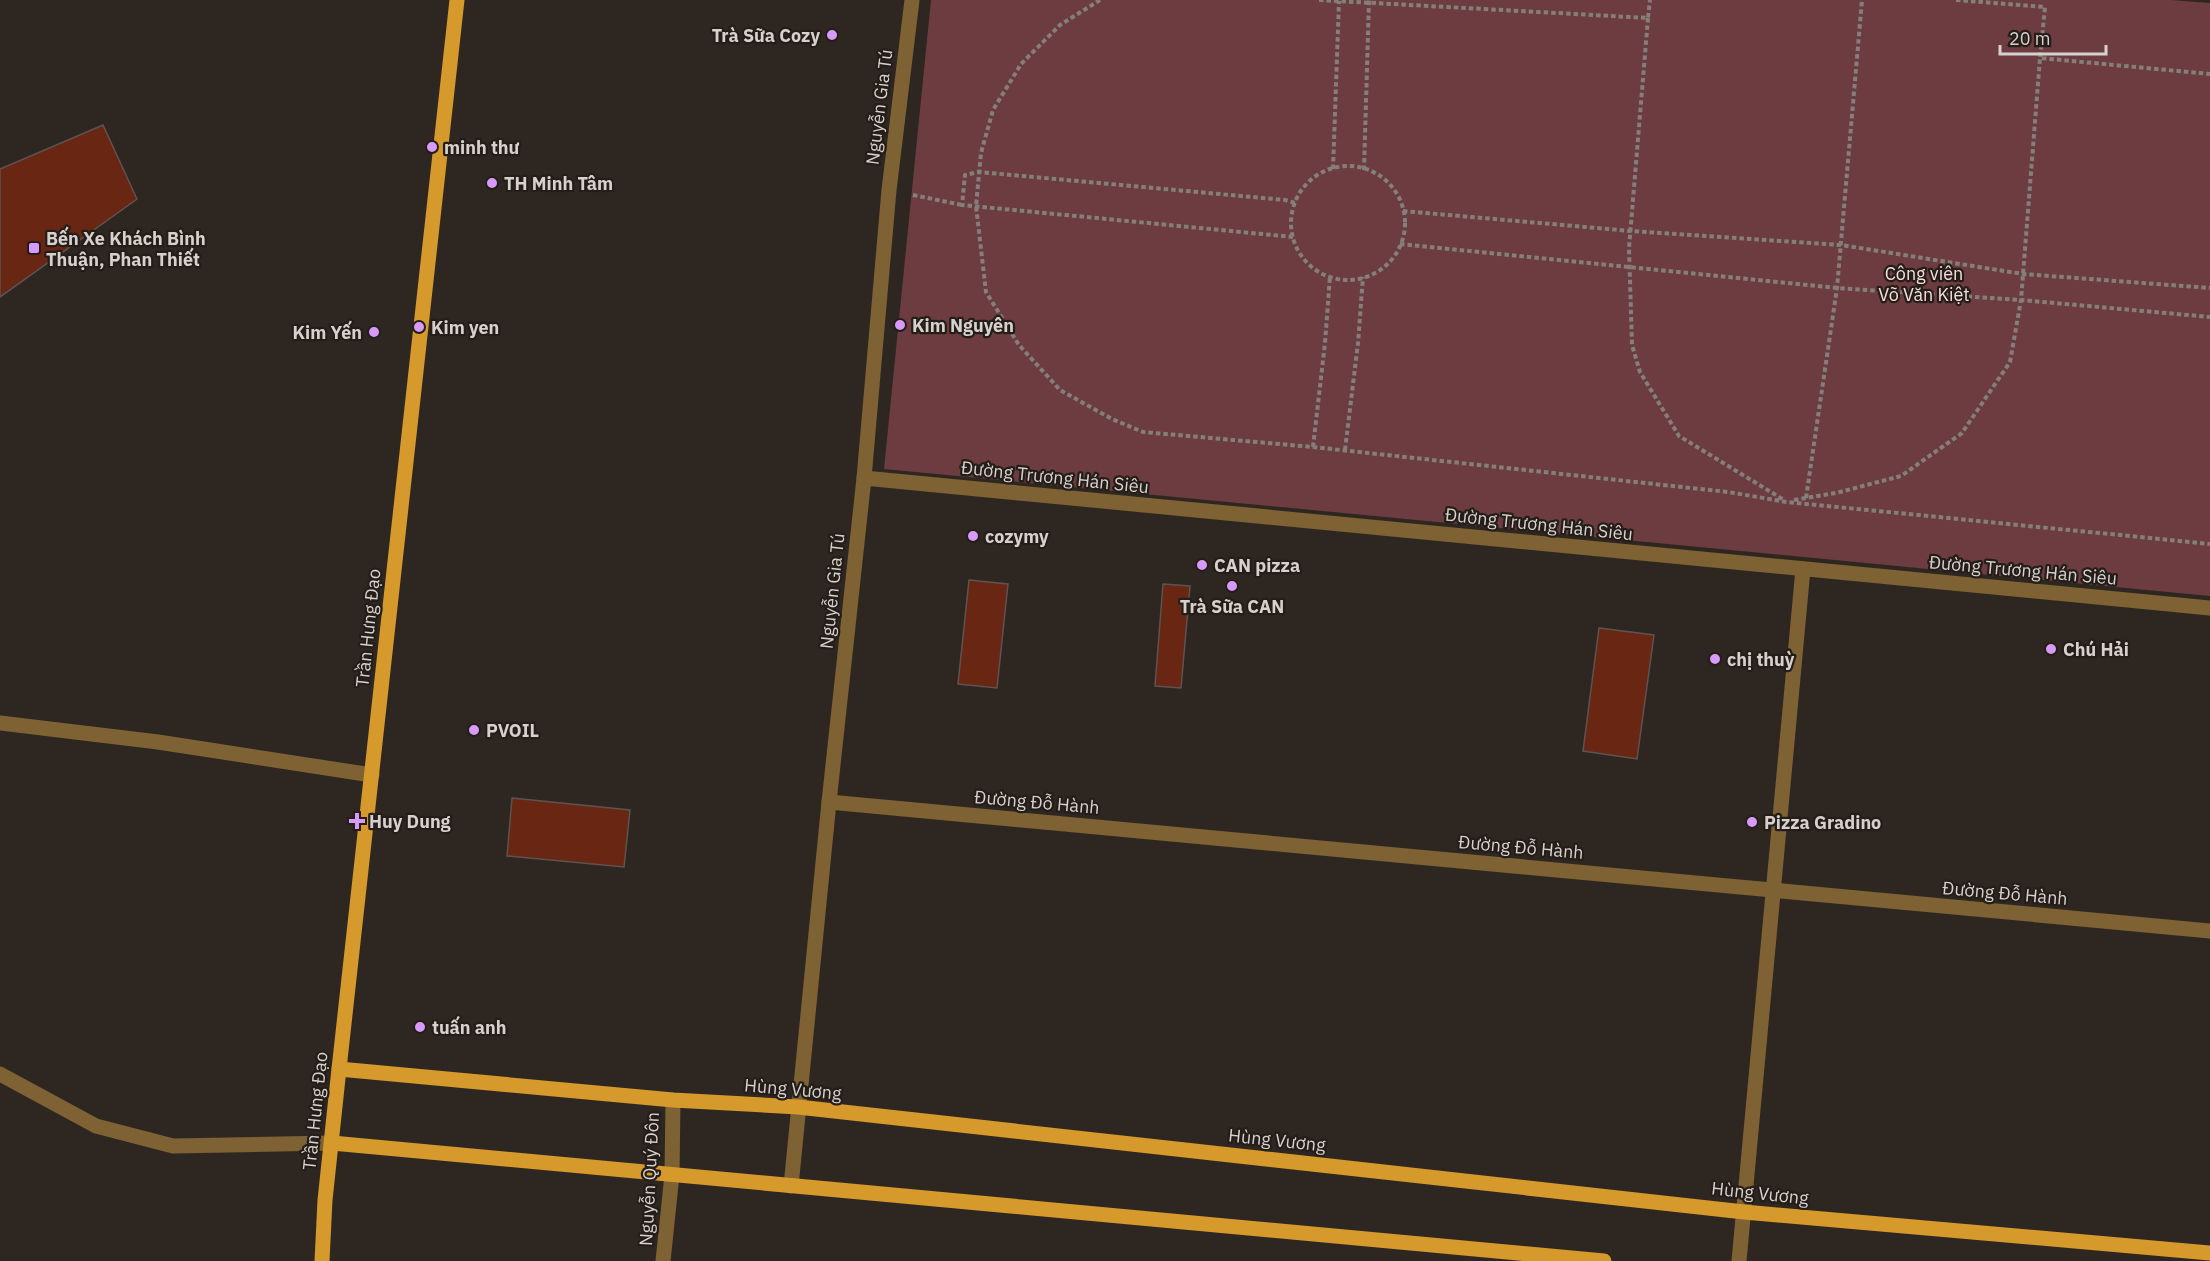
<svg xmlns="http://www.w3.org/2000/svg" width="2210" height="1261" font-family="'IBM Plex Sans',sans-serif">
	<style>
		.park { fill: #6c3c40 }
		.building { fill: #692613; stroke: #5e5350; stroke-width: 1.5 }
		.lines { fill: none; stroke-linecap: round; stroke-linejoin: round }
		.path { stroke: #857f7b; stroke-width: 4; stroke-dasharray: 4.5 3; stroke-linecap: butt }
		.minor { stroke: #7e6234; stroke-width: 15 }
		.major { stroke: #d5992c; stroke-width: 15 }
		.poi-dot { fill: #d89af8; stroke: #241d18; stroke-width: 2 }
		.labels { text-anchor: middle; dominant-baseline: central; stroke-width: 4.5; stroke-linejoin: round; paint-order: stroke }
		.poi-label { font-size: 18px; font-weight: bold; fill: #d6d1ce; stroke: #241d18; text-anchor: start }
		.street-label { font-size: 18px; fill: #d6d1ce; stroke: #241d18 }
		.park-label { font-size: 18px; fill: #f5ddde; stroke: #241d18 }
	</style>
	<rect width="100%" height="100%" fill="#2e2721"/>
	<path class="park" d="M931,0H2171L2210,3V596L884,469Z"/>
	<g class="building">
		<path d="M103,125L137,199L0,297V169Z"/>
		<path d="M969,580L1008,584L997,688L958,684Z"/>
		<path d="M1163,584L1190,586L1181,688L1155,686Z"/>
		<path d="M1599,628L1654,635L1637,759L1583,751Z"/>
		<path d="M512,798L630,810L624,867L507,856Z"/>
	</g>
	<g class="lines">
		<g class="path">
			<path d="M1100,0L1060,25L1021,64L993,110L981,153L976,206L986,292L1019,345L1060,390L1112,419L1143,432L1313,447L1728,492L1787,502L2210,544"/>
			<path d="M1319,0L1648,18L1650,0"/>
			<path d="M1956,0L2045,7L2040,58L2210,74"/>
			<path d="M1648,18L1629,248L1632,345L1640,372L1679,436L1784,500"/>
			<circle cx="1348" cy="223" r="57"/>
			<path d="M1333,169L1339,1"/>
			<path d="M1364,170L1369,0"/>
			<path d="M913,195L962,205"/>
			<path d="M1403,211L1631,231L1841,245L2023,274L2210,288"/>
			<path d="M1293,237L962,205L965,175L979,172L1285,200L1295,203"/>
			<path d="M1400,244L1837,288L2021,300L2210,317"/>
			<path d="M1313,447L1325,343L1330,276"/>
			<path d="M1345,450L1358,343L1363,277"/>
			<path d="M1806,498L1837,288L1862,0"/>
			<path d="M1794,500L1836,493L1901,476L1962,433L2010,362L2021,300L2040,58"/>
		</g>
		<g class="minor">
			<path d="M864,478L2210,608"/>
			<path d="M0,723L158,742L372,775"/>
			<path d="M829,802L2210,931"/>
			<path d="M0,1074L96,1126L173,1146L332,1143"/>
			<path d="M791,1186L829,802L864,478L889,190L912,0"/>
			<path d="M663,1261L672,1175L673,1100"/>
			<path d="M1739,1261L1803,569"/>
		</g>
		<g class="major">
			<path d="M339,1069L673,1100L798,1107L1744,1212L2210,1253"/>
			<path d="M332,1143L1604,1261"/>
			<path d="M322,1261L325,1200L339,1069L457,0"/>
		</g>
	</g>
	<g class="poi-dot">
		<circle cx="832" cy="35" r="6"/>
		<circle cx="432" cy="147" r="6"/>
		<circle cx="492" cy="183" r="6"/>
		<rect x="28" y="242" width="12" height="12" rx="3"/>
		<circle cx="900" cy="325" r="6"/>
		<circle cx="419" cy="327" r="6"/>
		<circle cx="374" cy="332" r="6"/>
		<circle cx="973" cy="536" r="6"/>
		<circle cx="1202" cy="565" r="6"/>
		<circle cx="1232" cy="586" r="6"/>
		<circle cx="2051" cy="649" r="6"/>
		<circle cx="1715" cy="659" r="6"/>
		<circle cx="474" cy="730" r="6"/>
		<path d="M354 812h6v6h6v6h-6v6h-6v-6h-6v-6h6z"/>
		<circle cx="1752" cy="822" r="6"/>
		<circle cx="420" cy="1027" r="6"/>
	</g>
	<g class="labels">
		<g class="poi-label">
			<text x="820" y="35" text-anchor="end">Trà Sữa Cozy</text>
			<text x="444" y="147">minh thư</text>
			<text x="504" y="183">TH Minh Tâm</text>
			<text x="46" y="238">Bến Xe Khách Bình<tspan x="46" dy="21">Thuận, Phan Thiết</tspan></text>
			<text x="912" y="325">Kim Nguyên</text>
			<text x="431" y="327">Kim yen</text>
			<text x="362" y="332" text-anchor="end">Kim Yến</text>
			<text x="985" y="536">cozymy</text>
			<text x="1214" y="565">CAN pizza</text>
			<text x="1232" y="606" text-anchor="middle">Trà Sữa CAN</text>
			<text x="2063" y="649">Chú Hải</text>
			<text x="1727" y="659">chị thuỳ</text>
			<text x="486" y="730">PVOIL</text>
			<text x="369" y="821">Huy Dung</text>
			<text x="1764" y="822">Pizza Gradino</text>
			<text x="432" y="1027">tuấn anh</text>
		</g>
		<g class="street-label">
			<text transform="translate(879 107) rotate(-83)">Nguyễn Gia Tú</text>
			<text transform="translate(1055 477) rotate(6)">Đường Trương Hán Siêu</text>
			<text transform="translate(1539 524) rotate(6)">Đường Trương Hán Siêu</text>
			<text transform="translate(2023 570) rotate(5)">Đường Trương Hán Siêu</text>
			<text transform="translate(832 591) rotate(-84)">Nguyễn Gia Tú</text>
			<text transform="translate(368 628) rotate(-84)">Trần Hưng Đạo</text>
			<text transform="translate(1037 802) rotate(5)">Đường Đỗ Hành</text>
			<text transform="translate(1521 847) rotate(5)">Đường Đỗ Hành</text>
			<text transform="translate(2005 893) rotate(5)">Đường Đỗ Hành</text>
			<text transform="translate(793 1089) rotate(5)">Hùng Vương</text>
			<text transform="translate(315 1111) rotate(-84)">Trần Hưng Đạo</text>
			<text transform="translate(1277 1140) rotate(6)">Hùng Vương</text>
			<text transform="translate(649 1179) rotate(-87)">Nguyễn Quý Đôn</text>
			<text transform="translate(1760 1193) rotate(6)">Hùng Vương</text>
		</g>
		<g class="park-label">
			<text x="1924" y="273">Công viên<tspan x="1924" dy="21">Võ Văn Kiệt</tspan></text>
		</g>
	</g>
	<path d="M2000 45v9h106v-9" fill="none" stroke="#d6d1ce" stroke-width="3"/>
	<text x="2009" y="45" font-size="18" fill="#d6d1ce" stroke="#241d18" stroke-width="4.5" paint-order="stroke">20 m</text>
</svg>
